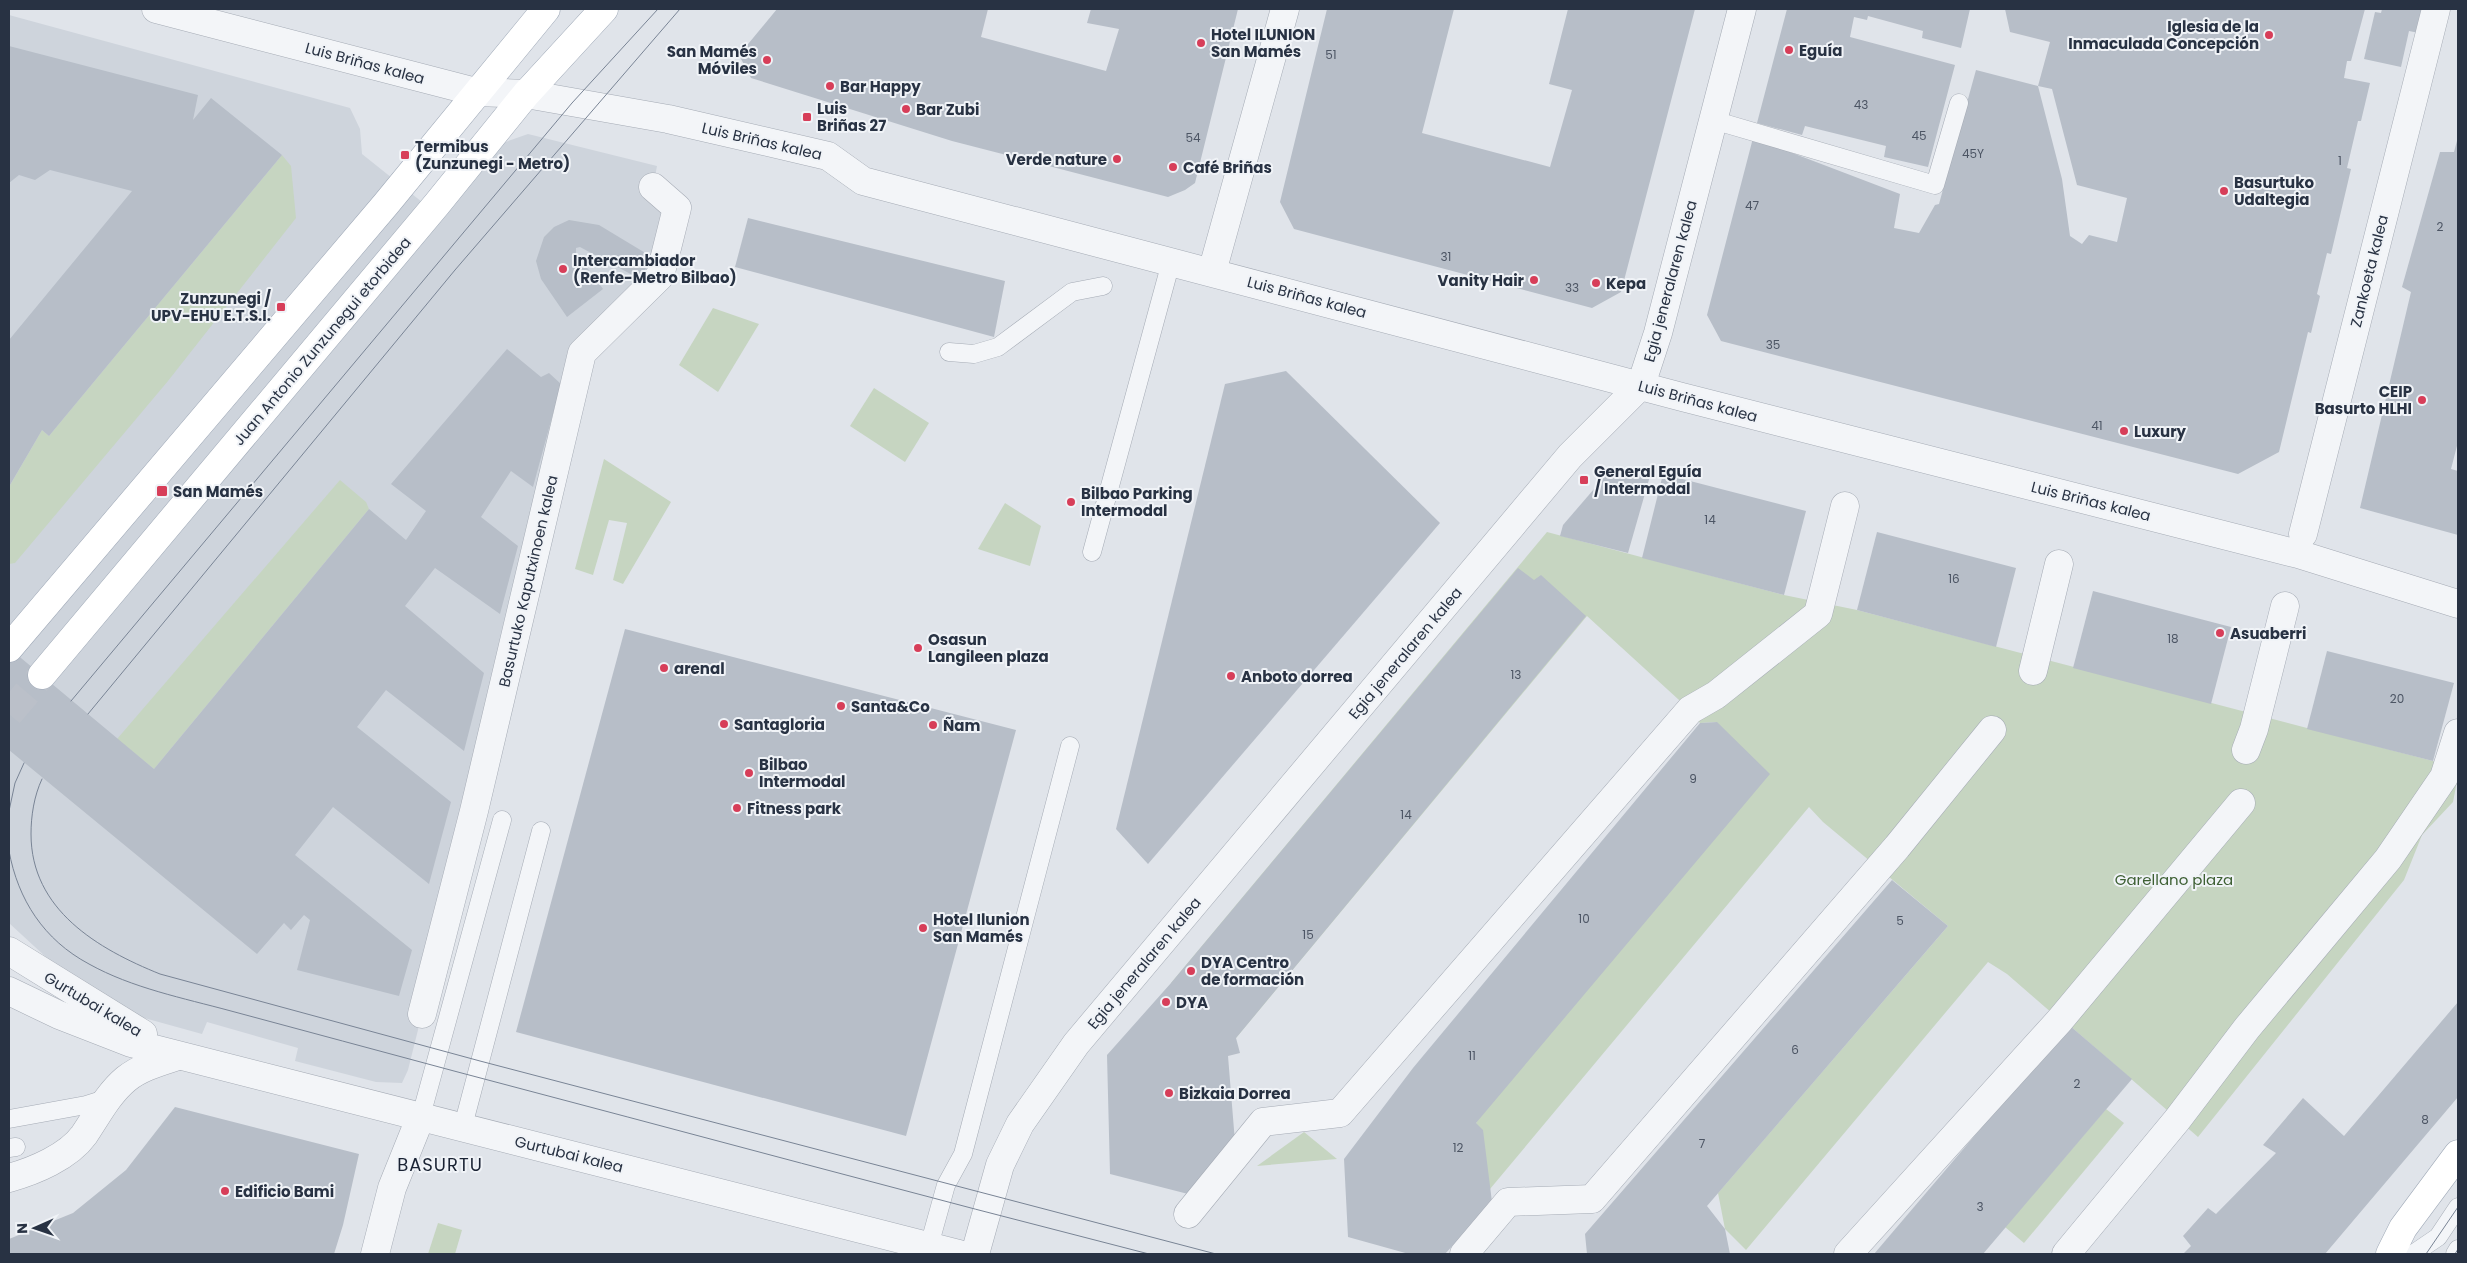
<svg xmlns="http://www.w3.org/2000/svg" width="2467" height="1263" font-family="Poppins,sans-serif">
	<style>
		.built { fill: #ced4dc }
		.green { fill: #c6d5c1 }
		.building { fill: #b7bec8; fill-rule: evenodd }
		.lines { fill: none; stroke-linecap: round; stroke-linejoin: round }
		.primary-tunnel { stroke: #bbc0c9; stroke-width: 28; stroke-dasharray: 28 14; stroke-linecap: butt }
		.service-casing { stroke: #a5abb5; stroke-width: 19 }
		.pedestrian-casing { stroke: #a5abb5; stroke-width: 29 }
		.minor-casing { stroke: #a5abb5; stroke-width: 29 }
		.primary-casing { stroke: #9fa9b7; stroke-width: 29 }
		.service { stroke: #f3f5f8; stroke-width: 18 }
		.pedestrian { stroke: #f3f5f8; stroke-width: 28 }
		.minor { stroke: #f3f5f8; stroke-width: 28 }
		.primary { stroke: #fff; stroke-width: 28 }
		.tram { stroke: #798495; stroke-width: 1 }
		.poi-dot { fill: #d73e59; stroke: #f0f3f7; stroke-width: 2 }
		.labels { text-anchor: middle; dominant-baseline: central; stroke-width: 4; stroke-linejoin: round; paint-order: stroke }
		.number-label { font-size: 12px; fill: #4c5564 }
		.poi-label { font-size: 15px; font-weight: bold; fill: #283243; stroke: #f0f3f7; text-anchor: start }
		.street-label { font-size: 15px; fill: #283243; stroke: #f0f3f7 }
		.park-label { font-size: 15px; fill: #3e6034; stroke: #f0f3f7 }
		.quarter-label { font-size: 18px; letter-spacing: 1px; fill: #1a2334; stroke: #f0f3f7 }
	</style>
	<rect width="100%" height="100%" fill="#e0e4ea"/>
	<path class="built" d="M9,15L350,108L360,129L362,154L437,214L497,145L528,134L657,166L653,187L677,208L669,244L582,353L422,1014L408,1070L402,1083L376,1082L295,1061L298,1048L207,1022L202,1034L137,1016L73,982L9,923Z"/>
	<g class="green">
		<path d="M282,155L291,166L296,218L168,381L15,563L9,564V487L42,430L49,436Z"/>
		<path d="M713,308L759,324L718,392L679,365Z"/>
		<path d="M874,388L929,423L905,462L850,426Z"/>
		<path d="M604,459L671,502L623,584L613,580L627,523L609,520L593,575L575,569Z"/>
		<path d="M340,480L366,502L369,509L154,769L117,739Z"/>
		<path d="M1005,503L1041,526L1030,566L978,549Z"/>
		<path d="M1547,532L1784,595L1857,610L2433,761L2458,776L2453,802L2422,835L2404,880L2198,1137L2069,1025L2060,1020L2007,974L1988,962L1746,1250L1725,1229L1718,1193L1948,926L1823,822L1809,807L1490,1189L1476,1123L1717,722L1700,723L1690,710L1587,616L1236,1038L1171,983Z"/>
		<path d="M2106,1109L2124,1123L2024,1243L2005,1227Z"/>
		<path d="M1304,1132L1337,1159L1257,1166Z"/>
		<path d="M438,1223L462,1230L455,1254H428Z"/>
	</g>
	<g class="building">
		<path d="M777,9H988L981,37L1106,71L1119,29L1087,23L1091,9H1238L1195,183L1185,190L1168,197L952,141L751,78L739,55Z"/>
		<path d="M1327,9H1454L1422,133L1550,167L1572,90L1549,84L1568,9H1695L1621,292L1592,308L1294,229L1280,202Z"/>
		<path d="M1787,9H1970L1961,48L1922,38L1923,31L1868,16L1867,20L1854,17L1850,37L1955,65L1928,167L1884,157L1886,146L1805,126L1802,135L1757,123Z"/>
		<path d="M2005,9H2365L2351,61H2347L2344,78L2370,83L2361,121H2358L2347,168L2351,169L2331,254L2327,253L2317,294L2320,296L2311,333L2308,332L2279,452L2238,474L1721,341L1707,315L1753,138L1900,194L1894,228L1919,233L1935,205L1939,204L1976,70L2038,86L2050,42L2010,32ZM2038,86L2052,89L2077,185L2127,198L2117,242L2089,235L2082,244L2070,236L2062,179Z"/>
		<path d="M2382,9H2424L2419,33L2409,31L2401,67L2364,59L2375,12L2381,13Z"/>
		<path d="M9,46L198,95L193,120L211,98L282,155L49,436L42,430L10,485L9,340L132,191L50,170L35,180L19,175L9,183Z"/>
		<path d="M2458,137V442L2451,469L2458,471V535L2360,508L2411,292L2402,287L2440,152H2454Z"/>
		<path d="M748,218L1005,281L994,337L735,267Z"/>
		<path d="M569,220L599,225L652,257L640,279L580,247L576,248V253L603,289L567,317L541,279L536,261L544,237L554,227Z"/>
		<path d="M507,349L541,377L549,373L561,384L533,487L511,471L481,517L518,546L500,614L435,568L405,606L484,673L464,751L386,690L357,727L451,802L429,884L333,807L295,855L412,950L399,996L297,970L310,920L304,915L291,930L284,923L257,954L9,750V648L154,769L369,509L406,540L426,511L391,484Z"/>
		<path d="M1286,371L1440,523L1148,864L1116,829L1225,384Z"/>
		<path d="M1613,467L1650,476L1628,553L1560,536L1563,525Z"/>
		<path d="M1663,474L1806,511L1784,595L1642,558Z"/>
		<path d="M1877,532L2016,568L1996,647L1857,610Z"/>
		<path d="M1518,568L1534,580L1541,575L1586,616L1236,1038L1240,1053L1228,1056L1235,1142L1192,1195L1110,1174L1107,1055L1171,983Z"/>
		<path d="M2093,591L2231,627L2211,704L2073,668Z"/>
		<path d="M625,629L1016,730L906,1136L516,1032Z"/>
		<path d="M2327,651L2454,683L2433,761L2307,729Z"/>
		<path d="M1717,722L1770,774L1476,1123L1483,1130L1492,1202L1445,1254H1409L1348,1237L1344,1159L1413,1068L1700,723Z"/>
		<path d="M1892,880L1948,926L1707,1206L1725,1229L1730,1254H1587L1585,1234Z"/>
		<path d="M2458,1002V1097L2325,1254H2183L2191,1246L2183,1236L2208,1208L2216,1214L2276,1153L2263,1145L2303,1098L2344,1136Z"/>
		<path d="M2069,1025L2132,1079L1983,1254H1874Z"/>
		<path d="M175,1107L359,1154L343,1225L334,1254H9V1239L73,1213L126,1170Z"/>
	</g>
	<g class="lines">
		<path class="primary-tunnel" d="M9,714L42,675"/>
		<g class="service-casing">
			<g id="service">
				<path d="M1713,120L1935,185L1959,103"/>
				<path d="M949,352L974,354L998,347L1072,292L1103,286"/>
				<path d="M1092,552L1171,262"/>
				<path d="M421,1116L502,820"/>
				<path d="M9,1119L86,1105L108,1098"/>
				<path d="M463,1126L541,831"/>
				<path d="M9,1148L16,1147"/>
				<path d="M929,1246L946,1185L963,1154L1070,746"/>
				<path d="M2413,1254L2438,1237L2458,1207"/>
				<path d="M2455,1254L2458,1249"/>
			</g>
		</g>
		<g class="pedestrian-casing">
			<g id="pedestrian">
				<path d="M2303,534L2436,9"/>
				<path d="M2033,671L2059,564"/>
				<path d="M2246,750L2254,729L2285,606"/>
				<path d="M422,1014L474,811L582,353L660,276L677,208L653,187"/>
				<path d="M1188,1214L1263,1122L1340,1113L1690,710L1716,695L1818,614L1845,506"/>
				<path d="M1464,1254L1508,1202L1592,1199L1897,847L1992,730"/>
				<path d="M1848,1254L2060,1020L2241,803"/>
				<path d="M2066,1254L2177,1120L2247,1028L2388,859L2444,777L2458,733"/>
			</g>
		</g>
		<g class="minor-casing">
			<g id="minor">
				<path d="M156,9L476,92L526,94L668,119L828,156L863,181L1682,397L2298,554L2458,604"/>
				<path d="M1212,272L1285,9"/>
				<path d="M9,951L143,1034"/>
				<path d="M9,991L59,1015L131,1043L959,1254"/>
				<path d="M9,1178C34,1171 68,1157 84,1135C97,1116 108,1094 126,1079C141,1067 160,1062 178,1056"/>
				<path d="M375,1254L392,1188L421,1116"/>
				<path d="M975,1254L1000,1165L1020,1124L1076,1044L1570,456L1641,385L1658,333L1742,9"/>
			</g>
		</g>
		<g class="primary-casing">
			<g id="primary">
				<path d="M9,648L386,204L546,9"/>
				<path d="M42,675L437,204L526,94L604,9"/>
				<path d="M2390,1254L2403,1228L2458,1154"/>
			</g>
		</g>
		<use href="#service" class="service"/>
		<use href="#pedestrian" class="pedestrian"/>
		<use href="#minor" class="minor"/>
		<use href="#primary" class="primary"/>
		<g class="tram">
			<path d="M71,701L572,103L658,9"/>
			<path d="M88,714L455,270L680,9"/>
			<path d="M42,779C34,796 31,816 31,834C31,910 98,949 160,974L480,1061L1216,1254"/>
			<path d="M9,811L15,783L24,763"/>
			<path d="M9,851C18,900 44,940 89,964C132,988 183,998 231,1011C305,1031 380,1051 454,1071C686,1132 917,1195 1149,1254"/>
			<path d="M2426,1254L2458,1207"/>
			<path d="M2455,1254L2458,1249"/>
		</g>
	</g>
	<g class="poi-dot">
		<circle cx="2269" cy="35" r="5"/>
		<circle cx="1201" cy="43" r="5"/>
		<circle cx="1789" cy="50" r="5"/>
		<circle cx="767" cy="60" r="5"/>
		<circle cx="830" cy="86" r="5"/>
		<circle cx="906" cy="109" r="5"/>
		<rect x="802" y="112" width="10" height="10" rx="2.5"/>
		<rect x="400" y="150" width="10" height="10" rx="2.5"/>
		<circle cx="1117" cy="159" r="5"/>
		<circle cx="1173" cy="167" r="5"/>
		<circle cx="2224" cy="191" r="5"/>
		<circle cx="563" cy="269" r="5"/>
		<circle cx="1534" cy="280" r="5"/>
		<circle cx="1596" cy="283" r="5"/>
		<rect x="276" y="302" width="10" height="10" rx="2.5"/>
		<circle cx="2422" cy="400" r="5"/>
		<circle cx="2124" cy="431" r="5"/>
		<rect x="1579" y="475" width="10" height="10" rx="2.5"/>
		<rect x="156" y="485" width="12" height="12" rx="2.5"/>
		<circle cx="1071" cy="502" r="5"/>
		<circle cx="2220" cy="633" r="5"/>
		<circle cx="918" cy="648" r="5"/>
		<circle cx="664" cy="668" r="5"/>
		<circle cx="1231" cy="676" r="5"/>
		<circle cx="841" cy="706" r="5"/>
		<circle cx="724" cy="724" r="5"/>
		<circle cx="933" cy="725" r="5"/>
		<circle cx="749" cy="773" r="5"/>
		<circle cx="737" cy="808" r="5"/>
		<circle cx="923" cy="928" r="5"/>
		<circle cx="1191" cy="971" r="5"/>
		<circle cx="1166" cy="1002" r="5"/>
		<circle cx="1169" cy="1093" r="5"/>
		<circle cx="225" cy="1191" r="5"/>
	</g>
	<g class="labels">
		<g class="number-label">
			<text x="1331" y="54">51</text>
			<text x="1861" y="104">43</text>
			<text x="1919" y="135">45</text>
			<text x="1193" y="137">54</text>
			<text x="1973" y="153">45Y</text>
			<text x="2340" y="160">1</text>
			<text x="1752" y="205">47</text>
			<text x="2440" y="226">2</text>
			<text x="1446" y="256">31</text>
			<text x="1572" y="287">33</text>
			<text x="1773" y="344">35</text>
			<text x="2097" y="425">41</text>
			<text x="1710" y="519">14</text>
			<text x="1954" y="578">16</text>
			<text x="2173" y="638">18</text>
			<text x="1516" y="674">13</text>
			<text x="2397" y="698">20</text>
			<text x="1693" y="778">9</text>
			<text x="1406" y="814">14</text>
			<text x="1584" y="918">10</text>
			<text x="1900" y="920">5</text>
			<text x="1308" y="934">15</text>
			<text x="1795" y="1049">6</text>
			<text x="1472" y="1055">11</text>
			<text x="2077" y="1083">2</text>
			<text x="2425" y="1119">8</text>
			<text x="1702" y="1143">7</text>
			<text x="1458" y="1147">12</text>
			<text x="1980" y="1206">3</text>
		</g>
		<g class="poi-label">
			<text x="2259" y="26" text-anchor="end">Iglesia de la<tspan x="2259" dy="17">Inmaculada Concepción</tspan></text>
			<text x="1211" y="34">Hotel ILUNION<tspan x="1211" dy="17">San Mamés</tspan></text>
			<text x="1799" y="50">Eguía</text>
			<text x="757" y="51" text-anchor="end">San Mamés<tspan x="757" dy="17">Móviles</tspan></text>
			<text x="840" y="86">Bar Happy</text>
			<text x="817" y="108">Luis<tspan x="817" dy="17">Briñas 27</tspan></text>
			<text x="916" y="109">Bar Zubi</text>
			<text x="415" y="146">Termibus<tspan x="415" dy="17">(Zunzunegi - Metro)</tspan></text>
			<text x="1107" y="159" text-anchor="end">Verde nature</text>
			<text x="1183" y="167">Café Briñas</text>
			<text x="2234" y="182">Basurtuko<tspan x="2234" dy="17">Udaltegia</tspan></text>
			<text x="573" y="260">Intercambiador<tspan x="573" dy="17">(Renfe-Metro Bilbao)</tspan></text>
			<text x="1524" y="280" text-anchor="end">Vanity Hair</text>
			<text x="1606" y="283">Kepa</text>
			<text x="271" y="298" text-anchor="end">Zunzunegi /<tspan x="271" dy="17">UPV-EHU E.T.S.I.</tspan></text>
			<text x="2412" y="391" text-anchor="end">CEIP<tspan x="2412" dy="17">Basurto HLHI</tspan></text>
			<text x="2134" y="431">Luxury</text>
			<text x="1594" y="471">General Eguía<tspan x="1594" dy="17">/ Intermodal</tspan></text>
			<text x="173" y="491">San Mamés</text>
			<text x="1081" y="493">Bilbao Parking<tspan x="1081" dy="17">Intermodal</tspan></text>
			<text x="2230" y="633">Asuaberri</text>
			<text x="928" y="639">Osasun<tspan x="928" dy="17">Langileen plaza</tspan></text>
			<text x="674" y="668">arenal</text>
			<text x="1241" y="676">Anboto dorrea</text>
			<text x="851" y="706">Santa&amp;Co</text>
			<text x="734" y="724">Santagloria</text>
			<text x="943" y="725">Ñam</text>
			<text x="759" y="764">Bilbao<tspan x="759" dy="17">Intermodal</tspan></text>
			<text x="747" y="808">Fitness park</text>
			<text x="933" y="919">Hotel Ilunion<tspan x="933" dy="17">San Mamés</tspan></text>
			<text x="1201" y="962">DYA Centro<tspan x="1201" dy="17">de formación</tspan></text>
			<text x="1176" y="1002">DYA</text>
			<text x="1179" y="1093">Bizkaia Dorrea</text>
			<text x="235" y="1191">Edificio Bami</text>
		</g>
		<g class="street-label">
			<text transform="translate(365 63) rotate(15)">Luis Briñas kalea</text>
			<text transform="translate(762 141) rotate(13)">Luis Briñas kalea</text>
			<text transform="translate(2369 271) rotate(-76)">Zankoeta kalea</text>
			<text transform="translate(1670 281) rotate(-75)">Egia jeneralaren kalea</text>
			<text transform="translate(1307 297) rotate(15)">Luis Briñas kalea</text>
			<text transform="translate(322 341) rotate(-50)">Juan Antonio Zunzunegui etorbidea</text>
			<text transform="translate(1698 401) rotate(15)">Luis Briñas kalea</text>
			<text transform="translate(2091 501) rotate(14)">Luis Briñas kalea</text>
			<text transform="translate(528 581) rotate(-77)">Basurtuko Kaputxinoen kalea</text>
			<text transform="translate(1405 653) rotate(-50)">Egia jeneralaren kalea</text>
			<text transform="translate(1144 963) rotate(-50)">Egia jeneralaren kalea</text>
			<text transform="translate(93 1004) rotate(31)">Gurtubai kalea</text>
			<text transform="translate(569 1154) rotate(14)">Gurtubai kalea</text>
		</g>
		<g class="park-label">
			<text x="2174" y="879">Garellano plaza</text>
		</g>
		<g class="quarter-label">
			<text x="440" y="1164">BASURTU</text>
		</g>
	</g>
	<rect width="2467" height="1263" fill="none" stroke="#283243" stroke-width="20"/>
	<g transform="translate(35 1228) rotate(268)" stroke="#f0f3f7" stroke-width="4" paint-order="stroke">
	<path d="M0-4L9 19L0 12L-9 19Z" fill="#283243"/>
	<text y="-8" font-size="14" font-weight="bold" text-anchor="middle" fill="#283243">N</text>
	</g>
</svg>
